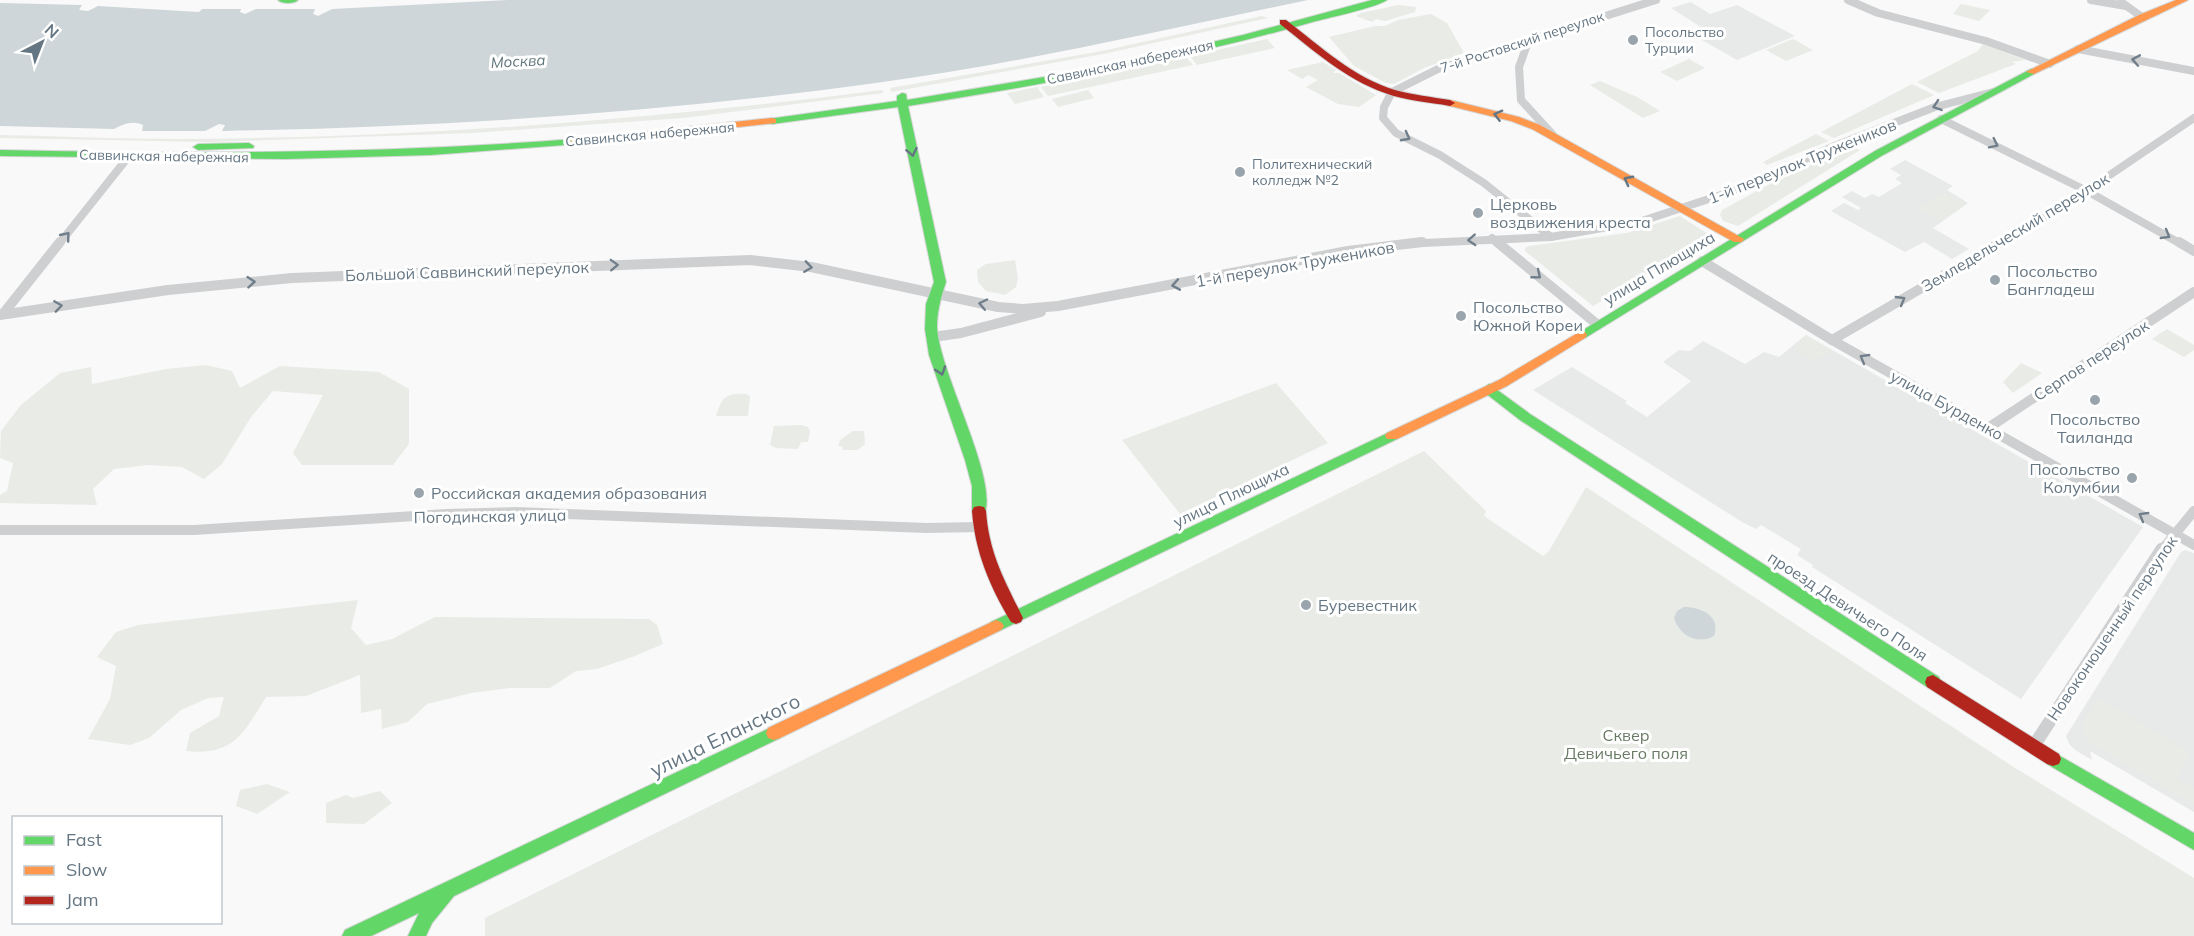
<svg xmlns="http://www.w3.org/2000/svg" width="2194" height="936" font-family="Mulish,sans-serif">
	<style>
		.built { fill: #e8e9e9 }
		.green { fill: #e8ebe6 }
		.water { fill: #ced6d9 }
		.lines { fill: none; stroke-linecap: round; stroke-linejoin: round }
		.fast-casing { stroke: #d5d6d7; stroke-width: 2 }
		.slow-casing { stroke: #d5d6d7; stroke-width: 2 }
		.jam-casing { stroke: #d5d6d7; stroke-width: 2 }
		.street-far2 { stroke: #cecfd0; stroke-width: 8 }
		.street-far1 { stroke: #cecfd0; stroke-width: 10 }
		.street { stroke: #cecfd0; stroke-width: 13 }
		.fast { fill: #63d668; fill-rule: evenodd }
		.slow { fill: #ff974d; fill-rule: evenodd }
		.jam { fill: #b3261e; fill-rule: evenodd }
		.oneway { stroke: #707f8b }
		.oneway2 { stroke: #657683 }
		.poi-dot { fill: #99a4ac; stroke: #fff; stroke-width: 2 }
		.labels { text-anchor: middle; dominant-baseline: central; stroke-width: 6; stroke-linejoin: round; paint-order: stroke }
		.far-poi-label { font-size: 14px; fill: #657683; stroke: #fff; text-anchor: start }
		.far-street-label { font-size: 14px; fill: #657683; stroke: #fff }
		.far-water-label { font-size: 15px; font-style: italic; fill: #60757c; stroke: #fff }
		.street-label { font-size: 16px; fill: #657683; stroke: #fff }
		.poi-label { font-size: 16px; fill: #657683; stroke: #fff; text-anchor: start }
		.park-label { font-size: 16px; fill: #687a64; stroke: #fff }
		.near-street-label { font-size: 20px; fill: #657683; stroke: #fff }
	</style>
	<rect width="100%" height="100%" fill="#f9f9f9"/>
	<g class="built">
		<path d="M1691,2L1710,14L1737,5L1795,36L1737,60L1695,36L1707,31L1671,8Z"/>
		<path d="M1905,160L1953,186L1947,190L1968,203L1933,228L1969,249L1952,259L1924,242L1905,252L1831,211L1844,203L1858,210L1861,208L1842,197L1852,191L1865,198L1872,194L1879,197L1902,183L1895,179L1901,175L1890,169Z"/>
		<path d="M1806,335L2143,527L2021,699L1812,567L1813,565L1797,555L1801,549L1761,525L1756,529L1742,522L1533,390L1572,367L1627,401L1625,403L1647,417L1691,381L1663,362L1679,350L1690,351L1703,341L1745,364L1764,352L1779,357Z"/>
		<path d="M2185,550L2194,553V812L2090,751L2092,760L2075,750L2069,744L2066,736L2181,552Z"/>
	</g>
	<g class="green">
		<path d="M1961,4L1990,10L1979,21L1953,14Z"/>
		<path d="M1398,5L1416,7L1415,12L1385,21L1376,19L1372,22L1356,16L1361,13Z"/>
		<path d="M1431,14L1447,23L1464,53L1424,68L1394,84L1386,83L1354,66L1329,37L1375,26H1385L1398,20Z"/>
		<path d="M1261,16L1268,18L1103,54L891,92L890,88L1102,51Z"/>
		<path d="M1267,39L1275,48L1197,65L1190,56Z"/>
		<path d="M1793,39L1813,50L1786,61L1766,50Z"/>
		<path d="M1983,44L2025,60L2012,62L2016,64L1939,93L1917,82L1978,51Z"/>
		<path d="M1186,57L1193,65L1048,96L1041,87Z"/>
		<path d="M1689,59L1705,68L1677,81L1660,72Z"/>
		<path d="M1323,62L1336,70L1333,73H1339L1376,95L1359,107L1338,104L1306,87L1318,80L1308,75L1302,79L1287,70Z"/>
		<path d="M1600,81L1637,97L1660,111L1643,118L1590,85Z"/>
		<path d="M1912,84L1934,95L1834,138L1821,132Z"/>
		<path d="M1037,87L1044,97L1015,104L1007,93Z"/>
		<path d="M882,90L883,93L683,118L473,133L209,142L0,138V135C59,136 118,139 177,139C413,138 648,120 882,90Z"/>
		<path d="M1088,90L1094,98L1058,107L1052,99Z"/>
		<path d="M1816,134L1829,141L1767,165L1763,162Z"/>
		<path d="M1851,146L1860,150L1738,226L1723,221L1720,215L1722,210L1764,187Z"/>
		<path d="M1944,192L1966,204L1940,221L1917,209Z"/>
		<path d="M1680,216L1711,236L1593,306L1525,251V248L1529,246L1627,233Z"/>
		<path d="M1015,260L1018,279L1016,287L1005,295L986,291L978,282L977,270L986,264Z"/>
		<path d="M2167,329L2194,345V350L2184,357L2152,339Z"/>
		<path d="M1806,335L1833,351L1814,361L1792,347Z"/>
		<path d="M2021,363L2042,373L2013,393L2003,382Z"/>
		<path d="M206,365L232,371L240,388L280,366L379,372L409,389V444L393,465H302L293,453L323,395L273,391L251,417L222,464L204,479L182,467L148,465L114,469L93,489L97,505L0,503V495L7,491L13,463L0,458L1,431L21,405L60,373L91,367L92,384L166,369Z"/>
		<path d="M1276,383L1328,443L1180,514L1122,440Z"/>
		<path d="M746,394L750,396L748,416H716C722,397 726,393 746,394Z"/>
		<path d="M802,425L808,427L810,431L808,442H801L798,449L776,448L770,445L774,426Z"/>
		<path d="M853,431H864L865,444L858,450H842L843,447L838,446L840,440Z"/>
		<path d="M1424,451L1486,511L1484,516L1543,556L1549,551L1586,487L2012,766L2194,878V936H485V918Z"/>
		<path d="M358,600L351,628L366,645L392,639L435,617L649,619L657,625L663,644L635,656L597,669L576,671L550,688H510L471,693L427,704L408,722L382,729L381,709L361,713L360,675L306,696L266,697C243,734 234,756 186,751L190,733L219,716L224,697L208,698L181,710L149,738L130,745L88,739L110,699L116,666L97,657L116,632L138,625Z"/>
		<path d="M2099,698L2191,753L2177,779L2194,789V805L2087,741C2075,724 2089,713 2099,698Z"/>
		<path d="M267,784L290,792L257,814L236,806L240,790Z"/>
		<path d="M380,791L392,803L364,824L326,823V803L346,795L353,798Z"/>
	</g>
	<g class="water">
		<path d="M508,0H1308C1165,30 1021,63 876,83C659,113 441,127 222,131L225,125L219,124L205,131H142L143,125C133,120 123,124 114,129L0,126V3L82,5L79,10L88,11L98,6L199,12L202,9H241L240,12L245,14L256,9H315L313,14L318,16L332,9Z"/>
		<path d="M1684,607C1701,607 1721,616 1714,636C1697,645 1680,636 1674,618L1677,611Z"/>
	</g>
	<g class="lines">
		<g class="fast-casing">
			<g id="fast">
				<path d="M278,0H298C294,4 282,4 278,0Z"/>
				<path d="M1372,0H1387C1376,8 1326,18 1309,23C1178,60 1043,85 908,106L946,282C941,297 937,311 937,327C939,373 1000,481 984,515H974L972,511V486L965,460L929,355L925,329L926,304L934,282L898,107L772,124L767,121L768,119L897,101V96L902,93L906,94L907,100L1056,75L1169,52L1243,35Z"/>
				<path d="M2031,69L2034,70V74L1883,155L1585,338H1577L1575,335L1875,151Z"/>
				<path d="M574,139L579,142L578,144L431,155L287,159L0,156V150C192,154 383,154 574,139Z"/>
				<path d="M249,143L254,146L253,148L198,150L193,147L198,144Z"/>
				<path d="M1489,384L1530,414L1939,677L1941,682L1939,687L1933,689L1927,687L1520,420L1484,392L1483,389Z"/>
				<path d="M1392,431L1399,436L1397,439L1001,630L996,632L991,630L988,626L991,622Z"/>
				<path d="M774,726L780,728L782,733L780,738L454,896L432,923L426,936H408L419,913L371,936H342L345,930Z"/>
				<path d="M2053,752L2194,833V850L2047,764L2045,759L2047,754Z"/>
			</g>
		</g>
		<g class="slow-casing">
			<g id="slow">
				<path d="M2176,0H2188L2034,74L2026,72L2139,15Z"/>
				<path d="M1450,100L1519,117L1540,125L1744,239L1742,242H1734L1532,129L1511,121L1446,105V101Z"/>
				<path d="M772,118L776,119V123L574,145L569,142L574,139Z"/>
				<path d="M1581,331L1585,332L1587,335L1585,338L1507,386L1397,439H1387L1385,436L1387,433L1499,380Z"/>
				<path d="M996,620L1001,622L1004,626L1001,630L780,738L774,740L768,738L766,733L768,728Z"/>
			</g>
		</g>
		<g class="jam-casing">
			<g id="jam">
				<path d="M1280,20H1286C1320,46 1354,78 1395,90C1413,95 1432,97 1450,100L1455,103L1450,106C1429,102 1406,101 1385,93C1345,79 1313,50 1280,24Z"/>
				<path d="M979,506L984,507L986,511C989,554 1005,581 1023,618L1021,622L1016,624L1011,622C990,587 975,552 972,511L974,507Z"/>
				<path d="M1933,675L2059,754L2061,759L2059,764L2053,766L2047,764L1927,687L1925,682L1927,677Z"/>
			</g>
		</g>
		<g class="street-far2">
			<path d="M1848,0L1878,13L1986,41L2050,64"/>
			<path d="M2091,0L2126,6"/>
			<path d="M2121,2L2142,17"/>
			<path d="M1524,41L1527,45L1519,67L1521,100L1553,135"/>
			<path d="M2078,49L2194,71"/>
			<path d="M1941,119L2087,191L2181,244"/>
			<path d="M1551,237L1484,183L1440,155L1396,133L1383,118L1384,107L1392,92L1438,69L1656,0"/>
			<path d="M1492,238L1499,244"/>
			<path d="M59,244L129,156"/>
			<path d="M1402,244L1551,237L1642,221L1733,191L1837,145L1935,107L1993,92"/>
			<path d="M1998,244L2064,206L2194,118"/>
		</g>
		<g class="street-far1">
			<path d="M1497,242L1598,325"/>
			<path d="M2179,242L2194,251"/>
			<path d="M1702,261L1832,340L2194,545"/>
			<path d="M3,314L60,242"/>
			<path d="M0,315L168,290L292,278L750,260L811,267L998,307L1023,309L1058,306L1348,251L1422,242"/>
			<path d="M933,337L961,333L1041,312"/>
			<path d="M1832,340L2001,242"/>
			<path d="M1988,428L2194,292"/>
			<path d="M0,530H194L446,514L516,512L926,528L980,527"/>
			<path d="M2161,551L2194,511"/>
		</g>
		<path class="street" d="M2033,747L2162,549"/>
		<use href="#fast" class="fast"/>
		<use href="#slow" class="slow"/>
		<use href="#jam" class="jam"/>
	</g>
	<defs><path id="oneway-chevron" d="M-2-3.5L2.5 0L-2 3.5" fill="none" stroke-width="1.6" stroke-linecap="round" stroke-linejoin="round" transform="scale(1.5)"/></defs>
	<g class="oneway">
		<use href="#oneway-chevron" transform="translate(2136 60) rotate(-170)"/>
		<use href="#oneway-chevron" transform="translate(1937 106) rotate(161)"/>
		<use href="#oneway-chevron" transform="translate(1406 137) rotate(28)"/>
		<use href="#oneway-chevron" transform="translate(1994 144) rotate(26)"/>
		<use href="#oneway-chevron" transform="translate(2166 235) rotate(30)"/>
		<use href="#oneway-chevron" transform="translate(66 236) rotate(-51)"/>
		<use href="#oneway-chevron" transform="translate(1472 240) rotate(177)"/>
		<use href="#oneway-chevron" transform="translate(614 265) rotate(-2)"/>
		<use href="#oneway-chevron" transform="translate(808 267) rotate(8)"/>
		<use href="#oneway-chevron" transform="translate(1537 275) rotate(39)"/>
		<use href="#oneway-chevron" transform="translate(251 282) rotate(-5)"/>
		<use href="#oneway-chevron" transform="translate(1176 285) rotate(170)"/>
		<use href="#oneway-chevron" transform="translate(1901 300) rotate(-30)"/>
		<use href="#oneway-chevron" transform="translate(983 304) rotate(-168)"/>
		<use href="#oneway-chevron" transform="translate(58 306) rotate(-8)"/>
		<use href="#oneway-chevron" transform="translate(1864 358) rotate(-150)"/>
		<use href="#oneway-chevron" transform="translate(2143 516) rotate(-150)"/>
	</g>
	<g class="oneway2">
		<use href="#oneway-chevron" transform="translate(1498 115) rotate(-166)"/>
		<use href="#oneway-chevron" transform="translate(912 152) rotate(78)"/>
		<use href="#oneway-chevron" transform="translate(1628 180) rotate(-152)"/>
		<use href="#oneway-chevron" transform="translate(941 371) rotate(72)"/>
	</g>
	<g class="poi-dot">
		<circle cx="1633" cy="40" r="6"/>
		<circle cx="1240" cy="172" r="6"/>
		<circle cx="1478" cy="213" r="6"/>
		<circle cx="1995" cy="280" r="6"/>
		<circle cx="1461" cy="316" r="6"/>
		<circle cx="2095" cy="400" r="6"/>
		<circle cx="2132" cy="478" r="6"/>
		<circle cx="419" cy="493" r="6"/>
		<circle cx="1306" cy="605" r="6"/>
	</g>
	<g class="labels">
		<g class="far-poi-label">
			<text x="1645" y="32">Посольство<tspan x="1645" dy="16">Турции</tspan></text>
			<text x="1252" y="164">Политехнический<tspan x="1252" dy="16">колледж №2</tspan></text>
		</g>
		<g class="far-street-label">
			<text transform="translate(1522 42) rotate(-18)">7-й Ростовский переулок</text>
			<text transform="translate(1130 62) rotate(-12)">Саввинская набережная</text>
			<text transform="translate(650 134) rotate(-5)">Саввинская набережная</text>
			<text transform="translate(164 156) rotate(1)">Саввинская набережная</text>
		</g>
		<g class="far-water-label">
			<text transform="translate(518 61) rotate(-3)">Москва</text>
		</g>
		<g class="street-label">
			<text transform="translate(1802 161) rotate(-22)">1-й переулок Тружеников</text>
			<text transform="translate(2015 232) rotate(-31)">Земледельческий переулок</text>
			<text transform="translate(1295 264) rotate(-10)">1-й переулок Тружеников</text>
			<text transform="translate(1659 268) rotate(-31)">улица Плющиха</text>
			<text transform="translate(467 271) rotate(-2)">Большой Саввинский переулок</text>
			<text transform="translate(2091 360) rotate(-33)">Серпов переулок</text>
			<text transform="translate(1947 405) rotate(29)">улица Бурденко</text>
			<text transform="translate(1231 495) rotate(-26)">улица Плющиха</text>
			<text transform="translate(490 516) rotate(-1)">Погодинская улица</text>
			<text transform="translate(1848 606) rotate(33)">проезд Девичьего Поля</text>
			<text transform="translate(2112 628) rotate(-56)">Новоконюшенный переулок</text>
		</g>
		<g class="poi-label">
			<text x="1490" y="204">Церковь<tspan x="1490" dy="18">воздвижения креста</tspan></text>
			<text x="2007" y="271">Посольство<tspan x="2007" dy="18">Бангладеш</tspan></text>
			<text x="1473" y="307">Посольство<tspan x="1473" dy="18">Южной Кореи</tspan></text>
			<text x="2095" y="419" text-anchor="middle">Посольство<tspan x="2095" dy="18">Таиланда</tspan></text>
			<text x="2120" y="469" text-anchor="end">Посольство<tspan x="2120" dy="18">Колумбии</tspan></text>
			<text x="431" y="493">Российская академия образования</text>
			<text x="1318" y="605">Буревестник</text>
		</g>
		<g class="park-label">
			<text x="1626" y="735">Сквер<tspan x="1626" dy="18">Девичьего поля</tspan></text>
		</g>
		<g class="near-street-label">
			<text transform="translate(725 735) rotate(-26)">улица Еланского</text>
		</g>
	</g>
	<rect x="12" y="816" width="210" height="108" fill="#ffffff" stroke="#c1c8cd" stroke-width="1.5"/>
	<rect x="24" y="836" width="30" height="9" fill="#63d668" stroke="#c1c8cd" stroke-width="1.5"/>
	<text x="66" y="846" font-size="18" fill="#657683">Fast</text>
	<rect x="24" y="866" width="30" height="9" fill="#ff974d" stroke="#c1c8cd" stroke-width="1.5"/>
	<text x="66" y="876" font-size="18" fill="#657683">Slow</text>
	<rect x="24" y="896" width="30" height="9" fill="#b3261e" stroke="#c1c8cd" stroke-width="1.5"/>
	<text x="66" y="906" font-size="18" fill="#657683">Jam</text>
	<g transform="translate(42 42) rotate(42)" stroke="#ffffff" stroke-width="4.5" paint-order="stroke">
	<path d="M0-4.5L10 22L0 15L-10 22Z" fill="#657683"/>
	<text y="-9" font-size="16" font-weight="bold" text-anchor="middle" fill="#657683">N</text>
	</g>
</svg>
